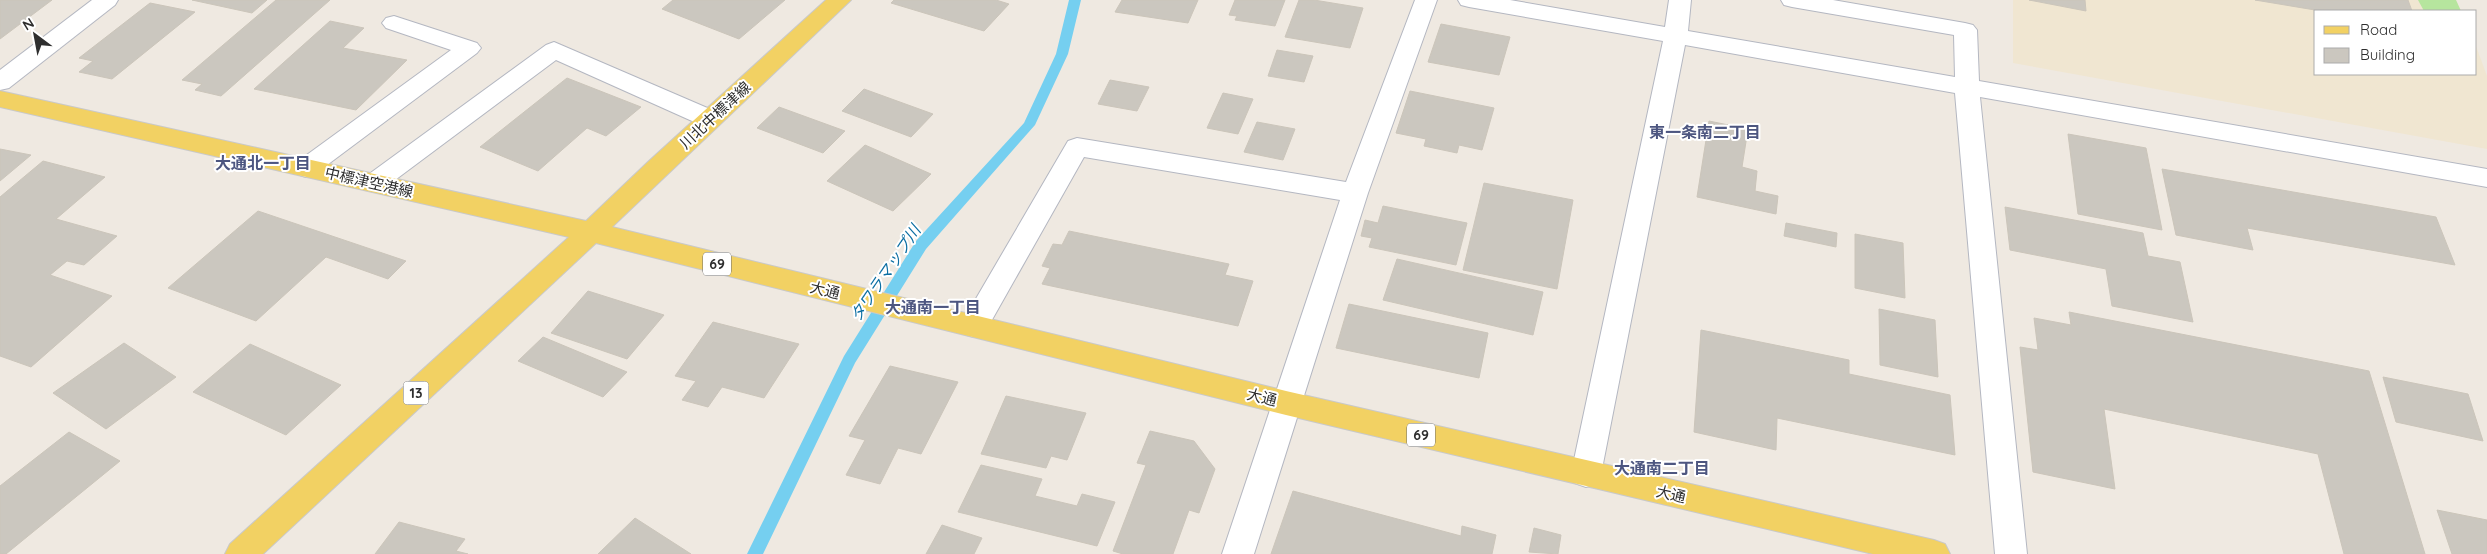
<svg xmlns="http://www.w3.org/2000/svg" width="2487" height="554" font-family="Quicksand,'Noto Sans JP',sans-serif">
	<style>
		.education { fill: #f0e6d1 }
		.green { fill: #b6e59e }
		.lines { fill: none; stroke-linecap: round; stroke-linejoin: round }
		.stream { fill: #75cff0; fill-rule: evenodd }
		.building { fill: #cbc7bf; stroke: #cbc5ba }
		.minor-casing { stroke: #b4b7c1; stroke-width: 2 }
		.major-casing { stroke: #c9c9c9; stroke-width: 2 }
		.minor { fill: #fff; fill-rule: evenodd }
		.major { fill: #f2d163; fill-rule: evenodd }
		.labels { text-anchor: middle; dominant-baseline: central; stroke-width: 4; stroke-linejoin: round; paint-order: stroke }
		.shield { fill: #fff; stroke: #6d6d6d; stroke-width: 1 }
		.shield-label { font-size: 14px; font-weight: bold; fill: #2e2e2e }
		.street-label { font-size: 15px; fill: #2e2e2e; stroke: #fff }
		.neighbourhood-label { font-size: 16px; font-weight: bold; fill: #4d5680; stroke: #fff }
		.water-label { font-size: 16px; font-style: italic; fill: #0d6fa3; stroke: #fff }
	</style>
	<rect width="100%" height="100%" fill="#efe9e1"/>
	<path class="education" d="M2013,0H2456L2461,11H2316V74H2476V46L2487,76V149L2013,63Z"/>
	<path class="green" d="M2418,0H2456L2461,11H2424Z"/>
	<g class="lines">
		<path class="stream" d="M1069,0H1081L1068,54L1035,125L926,249L855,363L763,554H747L844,356L916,241L1024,123L1056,54Z"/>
	</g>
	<g class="building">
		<path d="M0,0H52L0,39Z"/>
		<path d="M192,0H267L252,13Z"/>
		<path d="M276,0H330L221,96L195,90L202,84L182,80Z"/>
		<path d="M673,0H785L739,39L662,9Z"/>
		<path d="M894,0H996L1009,4L984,31L891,3Z"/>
		<path d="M1122,0H1198L1188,23L1115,12Z"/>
		<path d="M1235,0H1285L1275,26L1235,20L1237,16L1229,15Z"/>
		<path d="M1299,0H1314L1363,8L1350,48L1285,37Z"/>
		<path d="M2029,0H2085L2086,11Z"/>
		<path d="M2255,0H2408L2412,11H2321Z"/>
		<path d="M150,3L195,12L112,79L79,72L93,61L79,58Z"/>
		<path d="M330,21L364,28L343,48L407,60L356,110L254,89Z"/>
		<path d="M1441,24L1510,37L1499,75L1428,62Z"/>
		<path d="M1277,50L1313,56L1304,82L1268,76Z"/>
		<path d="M567,78L641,107L606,136L587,128L538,171L480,147Z"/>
		<path d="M1110,80L1149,87L1137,111L1098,104Z"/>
		<path d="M864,89L933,114L911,137L842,111Z"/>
		<path d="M1410,91L1494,108L1482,150L1459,145L1457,153L1424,146L1426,139L1396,133Z"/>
		<path d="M1223,93L1253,99L1238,134L1207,128Z"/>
		<path d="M779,107L845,131L823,153L757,128Z"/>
		<path d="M1709,121L1748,129L1742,167L1757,171L1755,191L1778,196L1776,214L1697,197Z"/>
		<path d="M1257,122L1295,129L1283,160L1244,152Z"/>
		<path d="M2068,134L2146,148L2162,230L2078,214Z"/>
		<path d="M865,145L931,174L893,211L827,181Z"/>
		<path d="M0,149L31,155L0,181Z"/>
		<path d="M43,161L105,177L56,219L117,236L84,265L67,261L50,275L112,296L31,367L0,356V197Z"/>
		<path d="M2162,169L2436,217L2455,265L2247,228L2253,250L2176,235Z"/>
		<path d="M1484,183L1573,200L1557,289L1463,270Z"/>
		<path d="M1383,206L1467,223L1456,265L1369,247L1372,238L1361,236L1365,220L1378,223Z"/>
		<path d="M2005,207L2143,233L2148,256L2180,262L2193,322L2112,306L2106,269L2010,250Z"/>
		<path d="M258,211L406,261L388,279L326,257L256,321L168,288Z"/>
		<path d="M1786,223L1837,233L1836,247L1784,236Z"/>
		<path d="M1069,231L1229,264L1225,275L1253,281L1238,326L1042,284L1050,268L1042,266L1053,244L1062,245Z"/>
		<path d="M1855,234L1903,243L1905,298L1855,288Z"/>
		<path d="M1397,259L1543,292L1533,335L1383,300Z"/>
		<path d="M588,291L664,315L627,359L551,333Z"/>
		<path d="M1349,304L1488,333L1479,378L1336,348Z"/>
		<path d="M1879,309L1935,320L1938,377L1880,365Z"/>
		<path d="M2069,312L2369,371L2425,554H2344L2318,454L2104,409L2115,489L2033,472L2020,347L2038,350L2034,318L2071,325Z"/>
		<path d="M713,322L799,344L764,398L722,387L708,407L682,400L696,381L675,376Z"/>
		<path d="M1701,330L1849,360V374L1950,395L1955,455L1777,418L1776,450L1694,432Z"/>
		<path d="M543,337L627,372L603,397L518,361Z"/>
		<path d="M124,343L176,377L106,429L53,393Z"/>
		<path d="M250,344L341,385L286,435L193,392Z"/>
		<path d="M890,366L958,382L921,454L898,448L880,484L846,475L865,440L849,436Z"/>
		<path d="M2383,377L2468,394L2483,441L2396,422Z"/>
		<path d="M1006,396L1086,413L1067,460L1051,456L1046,468L981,454Z"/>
		<path d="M1150,431L1194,441L1215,469L1199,513L1189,510L1173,554H1123L1113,551L1146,465L1137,463Z"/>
		<path d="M69,432L120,461L6,554H0V486Z"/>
		<path d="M981,465L1042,479L1035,496L1077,506L1082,494L1115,502L1097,546L958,512Z"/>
		<path d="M1293,491L1461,536L1462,526L1496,535L1492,554H1271Z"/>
		<path d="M2437,510L2487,520V554H2452Z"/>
		<path d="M635,518L691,554H598Z"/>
		<path d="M399,522L465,539L456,551L468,554H375Z"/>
		<path d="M942,525L982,538L974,554H926Z"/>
		<path d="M1534,528L1561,535L1558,554L1529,552Z"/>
	</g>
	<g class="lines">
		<g class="minor-casing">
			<g id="minor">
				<path d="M92,0H118L115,5L9,88L0,90V70Z"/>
				<path d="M1415,0H1437L1368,193L1254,554H1222L1340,200L1084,157L984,334L974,337L964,334L960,326L1068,141L1077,138L1346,182Z"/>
				<path d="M1458,0H1510L1665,27L1669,0H1691L1688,31L1955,77L1954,35L1792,7L1784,5L1781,0H1833L1965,23L1973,25L1977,30L1979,81L2487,169V187L1980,97L2027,554H1995L1955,93L1685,45L1601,474L1597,483L1586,487L1575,483L1571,474L1663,41L1469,7L1461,5Z"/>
				<path d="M394,16L477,43L481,48L477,53L315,174L306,177L297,174L293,168L297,162L451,50L386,28L382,23L386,18Z"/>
				<path d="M554,42L719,113L722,119L719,125L710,127L701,125L556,60L383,189L374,192L365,189L361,183L365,177L546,45Z"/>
			</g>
		</g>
		<g class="major-casing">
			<path id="major" d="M826,0H851L612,227L1286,391L1934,540L1945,544L1950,554H1873L1286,415L596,243L263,554H225L230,544L569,237L0,107V91L586,221L649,161Z"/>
		</g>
		<use href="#minor" class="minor"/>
		<use href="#major" class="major"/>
	</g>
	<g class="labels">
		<g class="shield">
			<rect x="703" y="252.5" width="28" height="23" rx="4"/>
			<rect x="403.5" y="381.5" width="25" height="23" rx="4"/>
			<rect x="1407" y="423.5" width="28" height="23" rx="4"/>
		</g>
		<g class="shield-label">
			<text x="717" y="264">69</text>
			<text x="416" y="393">13</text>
			<text x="1421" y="435">69</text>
		</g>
		<g class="street-label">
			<text transform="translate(715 115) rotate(-43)">川北中標津線</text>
			<text transform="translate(369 182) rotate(13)">中標津空港線</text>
			<text transform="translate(825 290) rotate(14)">大通</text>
			<text transform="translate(1262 397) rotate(14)">大通</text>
			<text transform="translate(1671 494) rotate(13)">大通</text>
		</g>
		<g class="neighbourhood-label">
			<text x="1705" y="132">東一条南二丁目</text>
			<text x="263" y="163">大通北一丁目</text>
			<text x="933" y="307">大通南一丁目</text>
			<text x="1662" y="468">大通南二丁目</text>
		</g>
		<g class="water-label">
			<text transform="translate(885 273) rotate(-56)">タワラマップ川</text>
		</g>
	</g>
	<rect x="2314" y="10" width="162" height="65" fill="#ffffff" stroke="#ababab"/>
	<rect x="2324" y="26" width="25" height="8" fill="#f2d163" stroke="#ababab"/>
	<text x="2360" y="35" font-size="15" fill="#2e2e2e">Road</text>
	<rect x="2324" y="48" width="25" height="15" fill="#cbc7bf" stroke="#ababab"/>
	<text x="2360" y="60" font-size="15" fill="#2e2e2e">Building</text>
	<g transform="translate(35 35) rotate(328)" stroke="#ffffff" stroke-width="4" paint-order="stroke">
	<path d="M0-4L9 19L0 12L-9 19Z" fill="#2e2e2e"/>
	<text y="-8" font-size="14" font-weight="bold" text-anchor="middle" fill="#2e2e2e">N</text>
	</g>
</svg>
